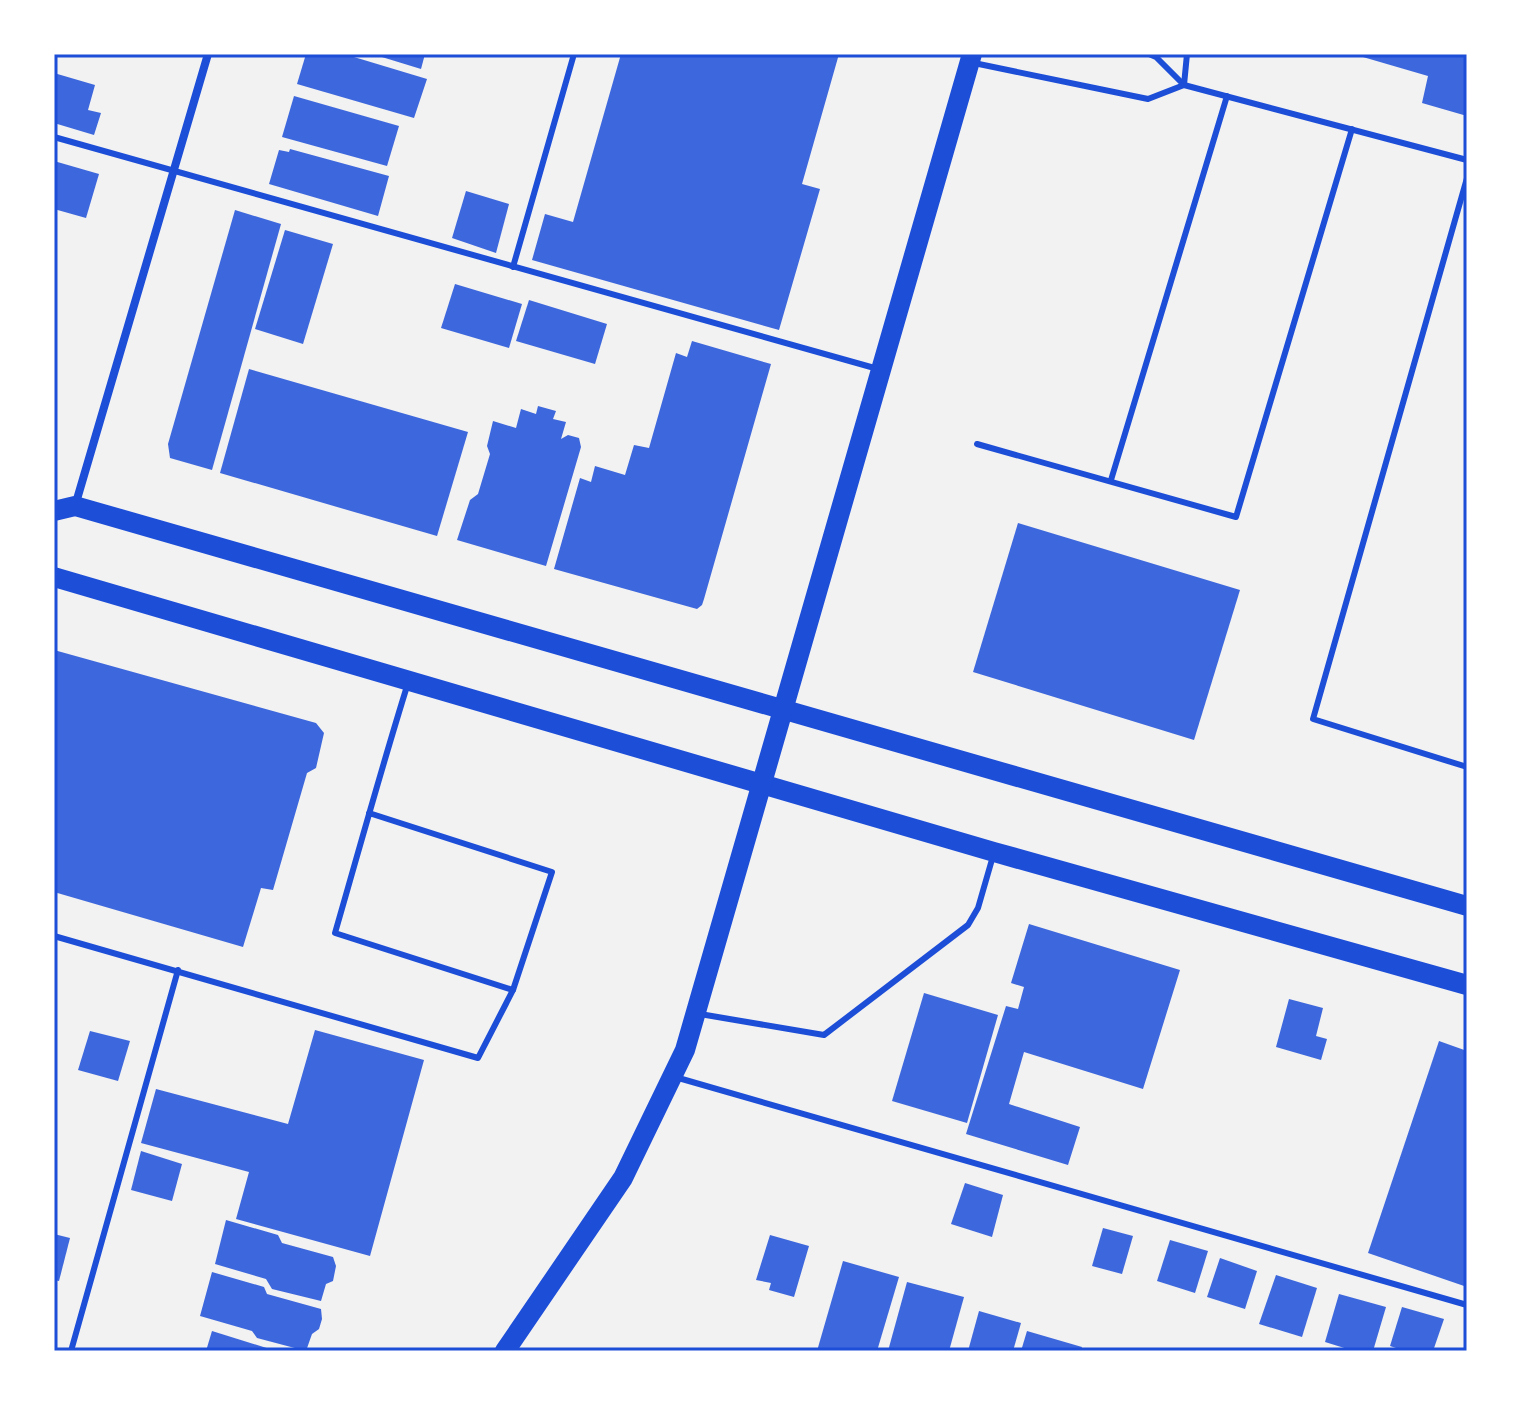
<svg xmlns="http://www.w3.org/2000/svg" width="1521" height="1405" font-family="'PT Sans Narrow',sans-serif">
	<style>
		.building { fill: #3d67dc }
		.lines { fill: none; stroke-linecap: round; stroke-linejoin: round }
		.service { stroke: #1d4ed8; stroke-width: 6 }
		.minor { stroke: #1d4ed8; stroke-width: 8 }
		.primary { stroke: #1d4ed8; stroke-width: 20 }
		.neatline { fill: none; stroke: #1d4ed8; stroke-width: 3 }
	</style>
	<rect width="100%" height="100%" fill="#f2f2f2"/>
	<g class="building">
		<path d="M306,54H344L427,79L414,118L297,84Z"/>
		<path d="M372,54H425L421,69Z"/>
		<path d="M621,54H839L802,184L820,189L779,330L532,260L545,214L573,222Z"/>
		<path d="M1467,54V116L1422,103L1428,76L1356,55Z"/>
		<path d="M54,73L95,85L88,110L101,113L94,135L54,123Z"/>
		<path d="M294,96L399,126L387,166L282,137Z"/>
		<path d="M290,149L389,176L378,216L269,184L279,150L289,152Z"/>
		<path d="M54,161L99,174L86,218L54,209Z"/>
		<path d="M466,191L509,204L496,253L452,238Z"/>
		<path d="M235,210L281,224L212,470L170,458L168,444Z"/>
		<path d="M285,230L333,244L303,344L255,329Z"/>
		<path d="M455,284L522,304L509,348L441,328Z"/>
		<path d="M529,300L607,324L595,364L516,341Z"/>
		<path d="M692,341L771,364L704,599L702,605L697,609L554,569L580,478L591,482L595,466L625,475L634,445L649,448L676,353L687,357Z"/>
		<path d="M249,369L468,432L437,536L220,473Z"/>
		<path d="M538,406L556,411L553,419L566,422L561,439L568,435L579,438L581,447L546,566L457,540L470,500L478,494L490,454L487,446L493,421L516,428L521,409L536,414Z"/>
		<path d="M1018,523L1240,590L1194,740L973,672Z"/>
		<path d="M54,650L316,723L324,733L316,768L307,773L273,890L261,888L243,947L54,892Z"/>
		<path d="M1029,924L1180,970L1143,1089L1024,1052L1009,1104L1080,1127L1068,1165L966,1134L1006,1006L1018,1009L1024,987L1011,983Z"/>
		<path d="M924,993L998,1015L967,1123L892,1101Z"/>
		<path d="M1289,999L1323,1008L1316,1036L1327,1039L1321,1060L1276,1047Z"/>
		<path d="M315,1030L424,1060L370,1256L236,1219L249,1172L141,1143L156,1089L288,1124Z"/>
		<path d="M90,1031L130,1041L118,1081L78,1070Z"/>
		<path d="M1439,1041L1467,1051V1287L1368,1253Z"/>
		<path d="M141,1151L182,1164L172,1201L131,1190Z"/>
		<path d="M965,1183L1003,1195L992,1237L951,1224Z"/>
		<path d="M226,1220L278,1235L282,1243L333,1257L336,1266L333,1281L326,1284L321,1301L272,1289L266,1279L215,1264Z"/>
		<path d="M1103,1228L1133,1236L1122,1274L1092,1266Z"/>
		<path d="M54,1234L70,1238L59,1281L54,1280Z"/>
		<path d="M770,1235L809,1246L794,1297L769,1290L771,1283L756,1280Z"/>
		<path d="M1170,1240L1208,1251L1195,1293L1157,1281Z"/>
		<path d="M1220,1258L1257,1271L1245,1309L1207,1297Z"/>
		<path d="M843,1261L899,1277L877,1351H817Z"/>
		<path d="M212,1272L264,1287L267,1294L321,1309L322,1319L319,1329L312,1334L306,1351L257,1338L252,1331L200,1316Z"/>
		<path d="M1276,1275L1317,1288L1302,1337L1259,1324Z"/>
		<path d="M907,1282L964,1297L949,1351H888Z"/>
		<path d="M1339,1294L1386,1307L1373,1351H1354L1325,1342Z"/>
		<path d="M1402,1307L1444,1319L1433,1351H1405L1390,1346Z"/>
		<path d="M979,1311L1021,1323L1013,1351H968Z"/>
		<path d="M212,1331L273,1350V1351H206Z"/>
		<path d="M1027,1331L1082,1347L1081,1351H1021Z"/>
	</g>
	<g class="lines">
		<g class="service">
			<path d="M1149,54L1156,57L1184,85L1467,160"/>
			<path d="M974,63L1148,99L1184,85"/>
			<path d="M1184,85L1187,54"/>
			<path d="M54,137L878,369"/>
			<path d="M1467,178L1313,719L1467,767"/>
			<path d="M513,267L574,54"/>
			<path d="M977,444L1236,517L1352,129"/>
			<path d="M1111,480L1227,96"/>
			<path d="M369,813L552,872L513,990L335,933C359,850 382,766 408,683"/>
			<path d="M54,936L478,1058L513,990"/>
			<path d="M700,1014L824,1035L968,925L978,908L993,856"/>
			<path d="M675,1077L1467,1305"/>
			<path d="M71,1351L178,970"/>
		</g>
		<path class="minor" d="M75,506L208,54"/>
		<g class="primary">
			<path d="M54,511L75,506L1467,906"/>
			<path d="M54,577L994,852L1467,985"/>
			<path d="M505,1351L623,1178L685,1050L972,54"/>
		</g>
	</g>
	<rect width="1521" height="1405" fill="none" stroke="#ffffff" stroke-width="112"/>
	<rect x="56" y="56" width="1409" height="1293" class="neatline"/>
</svg>
